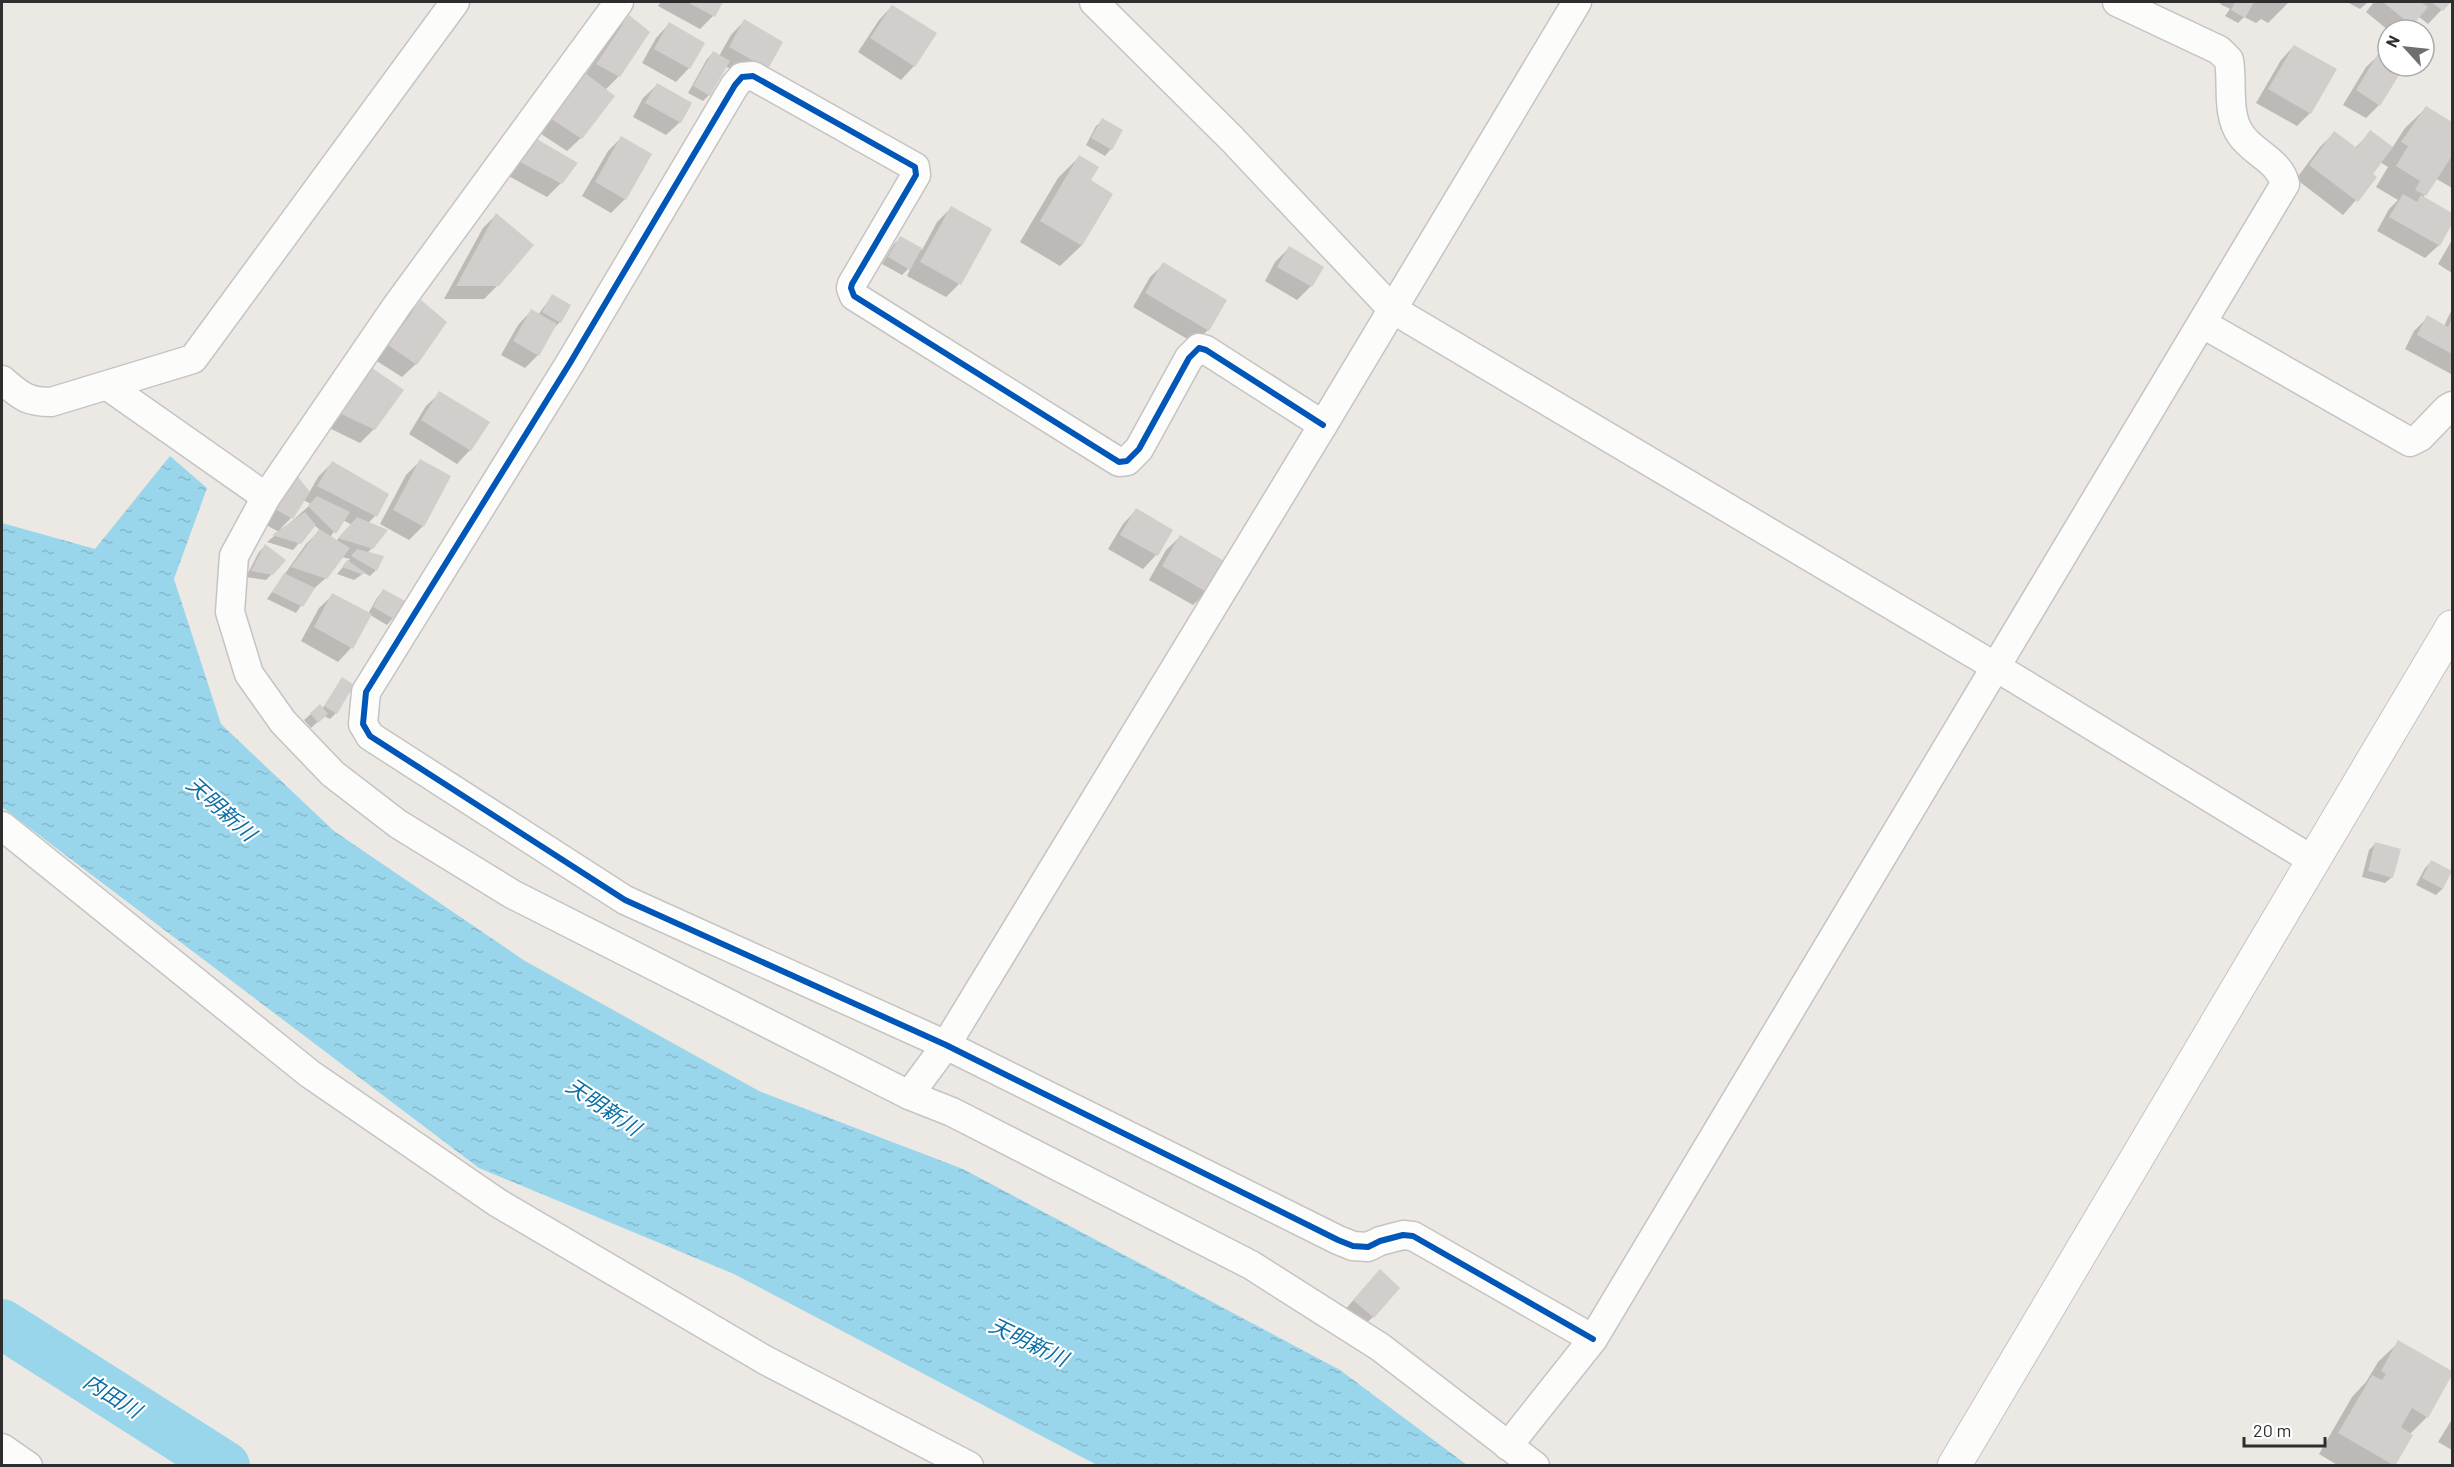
<svg xmlns="http://www.w3.org/2000/svg" width="2454" height="1467" font-family="Barlow,'Noto Sans JP',sans-serif">
	<style>
		.water { fill: url(#water-ripples) }
		.shadow { fill: #0003; fill-rule: evenodd }
		.lines { fill: none; stroke-linecap: round; stroke-linejoin: round }
		.river { stroke: #99d6ec; stroke-width: 50 }
		.building { fill: #d1cecb }
		.minor-casing { stroke: #c5c4c5; stroke-width: 31 }
		.tertiary-casing { stroke: #c5c4c5; stroke-width: 35 }
		.minor { stroke: #fcfcfb; stroke-width: 28 }
		.tertiary { stroke: #fcfcfb; stroke-width: 33 }
		.cycleway-casing { stroke: #fff; stroke-width: 10 }
		.cycleway { stroke: #0057b8; stroke-width: 6 }
		.labels { text-anchor: middle; dominant-baseline: central; stroke-width: 4.5; stroke-linejoin: round; paint-order: stroke }
		.water-label { font-size: 21px; font-style: italic; fill: #0d6fa3; stroke: #fff }
	</style>
	<defs>
		<pattern id="water-ripples" width="26" height="14" patternUnits="userSpaceOnUse" patternTransform="scale(1.5)"><rect width="26" height="14" fill="#99d6ec"/><path d="M2 4q2-2 4 0t4 0M15 11q2-2 4 0t4 0" fill="none" stroke="#84b8cb"/></pattern>
	</defs>
	<rect width="100%" height="100%" fill="#ece8e4"/>
	<path class="water" d="M170,456L207,488L174,579L221,724L334,831L525,961L759,1091L963,1169L1340,1370L1467,1465H1097L734,1274L479,1168L2,807V523L95,549Z"/>
	<g class="shadow">
		<path d="M661,2H721L713,16L700,29L658,6Z"/>
		<path d="M2222,2H2289L2268,23L2261,19L2256,23L2244,17L2238,23L2225,16L2230,9L2220,4Z"/>
		<path d="M2347,2H2368L2360,9Z"/>
		<path d="M2374,2H2449L2428,24L2418,16L2406,30H2388L2366,12Z"/>
		<path d="M892,6L914,66L901,80L858,52L879,20Z"/>
		<path d="M629,17L619,76L605,90L581,138L567,151L538,132L585,75L616,30Z"/>
		<path d="M744,21L781,42L753,82L725,66L709,95L703,101L688,93L707,59L713,53L719,56L731,35Z"/>
		<path d="M669,24L689,68L676,82L642,63L656,38Z"/>
		<path d="M2294,46L2310,113L2297,126L2256,103L2281,60Z"/>
		<path d="M2380,54L2388,59V66L2402,67L2379,105L2366,118L2343,105L2366,67Z"/>
		<path d="M657,85L680,122L666,135L633,117L643,98Z"/>
		<path d="M2426,108L2452,124V188L2435,178L2423,198L2452,214V221L2439,245L2425,258L2377,231L2389,209L2398,200L2376,187L2388,167L2380,162L2370,175L2375,178L2343,215L2296,179L2320,147L2334,133L2355,148L2371,132L2392,148L2405,128Z"/>
		<path d="M1103,120L1111,149L1105,156L1086,145L1096,126Z"/>
		<path d="M621,138L650,154L625,199L611,213L582,196L608,151Z"/>
		<path d="M517,150L561,183L547,197L503,173Z"/>
		<path d="M1079,157L1089,181L1111,194L1081,246L1060,266L1020,242L1058,178Z"/>
		<path d="M951,208L959,284L946,297L907,276L912,265L902,275L882,264L894,244L900,238L922,250L937,222Z"/>
		<path d="M496,215L498,285L484,299H444L483,228Z"/>
		<path d="M2452,240V273L2438,264Z"/>
		<path d="M1289,248L1311,286L1297,300L1265,281L1275,262Z"/>
		<path d="M1164,264L1208,330L1194,343L1133,307L1150,277Z"/>
		<path d="M552,296L560,322L554,328L538,355L525,368L501,355L518,325L531,311L538,315Z"/>
		<path d="M421,302L416,364L402,377L375,360L408,315Z"/>
		<path d="M2452,309V373L2451,374L2405,349L2414,331L2428,317L2444,326Z"/>
		<path d="M368,367L374,429L360,443L323,425Z"/>
		<path d="M440,393L470,450L457,464L409,434L426,406Z"/>
		<path d="M420,461L423,526L409,540L380,524L406,475Z"/>
		<path d="M332,463L387,494L375,516L368,523L372,548L367,553L376,570L370,576L364,573L354,580L337,574L350,559L342,557L326,578L311,591L296,613L267,599L306,544L320,530L314,525L293,550L267,542L279,532L257,520L280,488L309,493L318,477ZM303,500L311,504L282,530L281,528L291,518ZM343,520L352,525L336,541L330,537Z"/>
		<path d="M1136,510L1171,530L1156,555L1143,569L1108,549L1123,524Z"/>
		<path d="M1180,537L1207,592L1193,605L1149,580L1166,550Z"/>
		<path d="M265,546L272,574L266,580L246,577L259,552Z"/>
		<path d="M383,591L393,618L387,625L370,615L351,648L338,662L301,641L319,608L333,595L368,614L377,598Z"/>
		<path d="M342,679L336,713L330,719L324,716L311,728L304,720L320,706L322,709Z"/>
		<path d="M2375,844L2392,877L2385,883L2362,877L2369,850Z"/>
		<path d="M2431,862L2451,872L2442,889L2436,895L2416,885L2425,868Z"/>
		<path d="M1367,1285L1373,1317L1359,1330L1341,1314Z"/>
		<path d="M2399,1342L2452,1373L2427,1417L2410,1434L2411,1435L2394,1466H2339L2319,1454L2352,1397L2366,1382L2378,1362Z"/>
		<path d="M2452,1419V1450L2438,1442Z"/>
	</g>
	<g class="lines">
		<path class="river" d="M2,1324L225,1466"/>
	</g>
	<g class="building">
		<path d="M687,2H723L715,17Z"/>
		<path d="M2235,2H2254L2245,18L2231,10Z"/>
		<path d="M2383,2H2421L2428,7L2412,26Z"/>
		<path d="M2431,2H2451L2443,11Z"/>
		<path d="M892,5L937,33L915,67L870,38Z"/>
		<path d="M629,15L650,32L620,77L596,64Z"/>
		<path d="M744,19L783,42L768,69L729,47Z"/>
		<path d="M669,22L705,43L690,69L654,49Z"/>
		<path d="M2294,45L2337,69L2311,114L2268,89Z"/>
		<path d="M713,51L730,61L710,96L693,86Z"/>
		<path d="M2379,52L2388,57V66L2404,67L2380,106L2356,90Z"/>
		<path d="M584,72L615,96L582,139L550,118Z"/>
		<path d="M657,83L692,103L681,123L645,103Z"/>
		<path d="M2426,106L2452,122V156L2426,196L2415,190L2420,181L2396,166L2408,146L2401,142Z"/>
		<path d="M1102,118L1123,130L1112,150L1091,138Z"/>
		<path d="M2370,130L2393,147L2373,174L2377,177L2358,202L2309,165L2334,131L2357,148Z"/>
		<path d="M530,135L578,163L562,184L516,160Z"/>
		<path d="M621,136L652,154L626,200L595,182Z"/>
		<path d="M1079,155L1099,167L1091,180L1113,194L1082,246L1040,221Z"/>
		<path d="M2403,194L2417,202L2421,195L2452,213V224L2440,246L2389,217Z"/>
		<path d="M951,206L992,229L961,285L920,262Z"/>
		<path d="M496,213L534,245L499,286H456Z"/>
		<path d="M900,236L922,248L910,270L888,257Z"/>
		<path d="M1289,246L1324,267L1312,287L1277,267Z"/>
		<path d="M1163,262L1227,300L1209,331L1145,293Z"/>
		<path d="M552,294L571,305L561,323L542,312Z"/>
		<path d="M421,300L447,322L417,365L388,345Z"/>
		<path d="M531,309L557,324L539,356L513,341Z"/>
		<path d="M2427,315L2448,327L2452,319V354L2417,335Z"/>
		<path d="M368,365L404,390L375,430L335,411Z"/>
		<path d="M439,391L490,422L471,451L421,420Z"/>
		<path d="M420,459L451,476L424,527L393,510Z"/>
		<path d="M332,461L389,494L377,517L317,486Z"/>
		<path d="M294,472L310,492L293,519L269,506Z"/>
		<path d="M317,496L350,512L336,534L308,506Z"/>
		<path d="M1136,508L1173,530L1158,556L1120,535Z"/>
		<path d="M305,512L316,525L301,544L272,535Z"/>
		<path d="M357,517L388,530L373,549L338,538Z"/>
		<path d="M319,529L350,548L327,579L291,567Z"/>
		<path d="M1180,535L1226,562L1208,593L1162,566Z"/>
		<path d="M265,544L286,560L273,575L251,571Z"/>
		<path d="M357,549L384,556L377,571L351,556Z"/>
		<path d="M347,560L366,573L361,574L342,567Z"/>
		<path d="M284,573L315,588L303,607L272,592Z"/>
		<path d="M383,589L405,601L394,619L373,607Z"/>
		<path d="M332,593L372,614L353,649L314,627Z"/>
		<path d="M342,677L354,685L337,714L324,706Z"/>
		<path d="M320,704L328,714L318,723L310,713Z"/>
		<path d="M2375,842L2401,849L2393,878L2368,871Z"/>
		<path d="M2431,860L2452,871L2443,889L2422,878Z"/>
		<path d="M1380,1269L1400,1288L1374,1318L1353,1300Z"/>
		<path d="M2398,1340L2452,1371V1375L2428,1418L2412,1408L2401,1427L2413,1435L2395,1466L2338,1433L2372,1375L2382,1380L2386,1374L2381,1371Z"/>
	</g>
	<g class="lines">
		<g class="minor-casing">
			<g id="minor">
				<path d="M619,2L396,307L266,497L234,556L230,612L249,674L283,722L333,774L398,824L512,894L909,1095L952,1112L1251,1265L1380,1347L1535,1466"/>
				<path d="M1094,2L1232,139L1392,309L1996,667L2314,861"/>
				<path d="M2203,324L2410,442L2420,437L2447,409L2452,406"/>
				<path d="M2,380C20,395 26,402 51,402L193,359L455,2"/>
				<path d="M108,386L266,497"/>
				<path d="M1323,425L1206,350L1199,348L1189,358L1139,449L1127,461L1119,462L854,296L851,288L852,284L916,175L915,167L753,76L742,77L735,85L570,363L366,692L363,724L370,736L625,900L946,1045L1338,1240L1353,1246L1368,1247L1380,1241L1403,1235L1413,1236L1593,1339"/>
				<path d="M2,826L310,1074L498,1203L765,1360L969,1466"/>
				<path d="M909,1095L946,1045L1323,425L1577,2"/>
				<path d="M1508,1446L1593,1339L2285,184C2280,161 2253,153 2241,135C2226,114 2233,84 2229,60L2219,50L2117,2"/>
				<path d="M2,1448L28,1466"/>
			</g>
		</g>
		<g class="tertiary-casing">
			<path id="tertiary" d="M1954,1466L2452,627"/>
		</g>
		<use href="#minor" class="minor"/>
		<use href="#tertiary" class="tertiary"/>
		<g class="cycleway-casing">
			<path id="cycleway" d="M1323,425L1206,350L1199,348L1189,358L1139,449L1127,461L1119,462L854,296L851,288L852,284L916,175L915,167L753,76L742,77L735,85L570,363L366,692L363,724L370,736L625,900L946,1045L1338,1240L1353,1246L1368,1247L1380,1241L1403,1235L1413,1236L1593,1339"/>
		</g>
		<use href="#cycleway" class="cycleway"/>
	</g>
	<g class="labels">
		<g class="water-label">
			<text transform="translate(222 808) rotate(42)">天明新川</text>
			<text transform="translate(604 1106) rotate(34)">天明新川</text>
			<text transform="translate(1029 1341) rotate(26)">天明新川</text>
			<text transform="translate(113 1395) rotate(32)">内田川</text>
		</g>
	</g>
	<rect width="2454" height="1467" fill="none" stroke="#2e2e2e" stroke-width="6"/>
	<g transform="translate(2406 48) rotate(297)"><circle r="28" fill="#ffffff" stroke="#ababab" stroke-width="1.5"/>
	<path d="M0-4.5L10 22L0 15L-10 22Z" fill="#706f6e"/>
	<text y="-9" font-size="16" font-weight="bold" text-anchor="middle" fill="#2e2e2e">N</text>
	</g>
	<path d="M2244 1437v9h81v-9" fill="none" stroke="#2e2e2e" stroke-width="3"/>
	<text x="2253" y="1437" font-size="18" fill="#2e2e2e" stroke="#ffffff" stroke-width="4.5" paint-order="stroke">20 m</text>
</svg>
